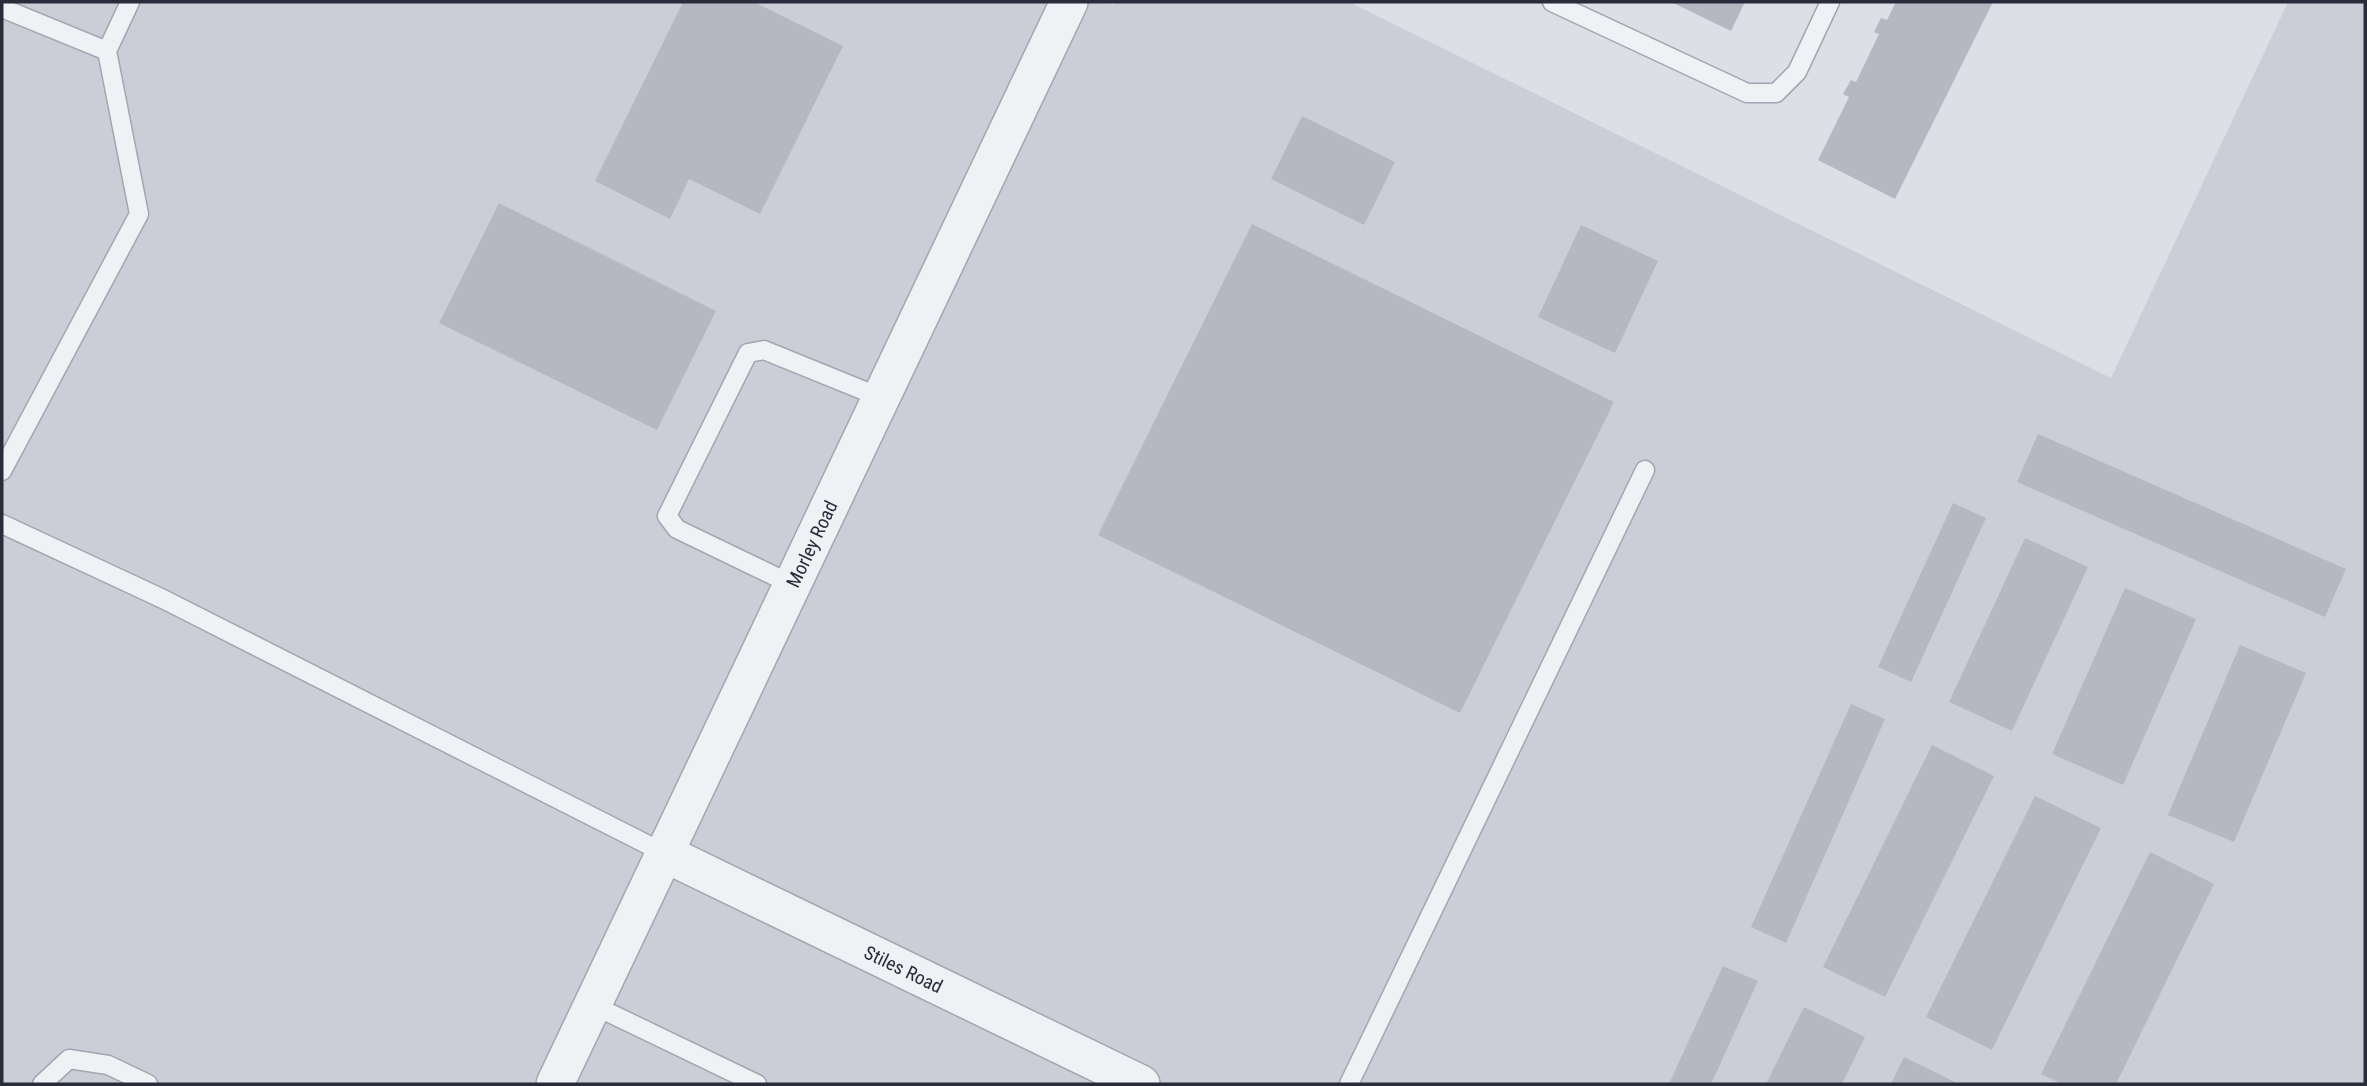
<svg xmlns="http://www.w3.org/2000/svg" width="2367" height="1086" font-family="'Roboto Condensed',sans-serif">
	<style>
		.built { fill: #ccced7 }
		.building { fill: #b5b8c2 }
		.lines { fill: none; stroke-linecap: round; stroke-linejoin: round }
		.lane-casing { stroke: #a3a6af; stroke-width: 21 }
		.street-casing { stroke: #a3a6af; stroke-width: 40 }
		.lane { stroke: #f0f1f5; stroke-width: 18 }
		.street { stroke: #f0f1f5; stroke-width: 37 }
		.labels { text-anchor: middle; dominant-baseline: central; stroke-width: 7; stroke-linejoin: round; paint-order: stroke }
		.street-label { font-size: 19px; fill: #282c3b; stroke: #eceef4 }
	</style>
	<rect width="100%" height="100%" fill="#dddfe6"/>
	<path class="built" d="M2,2H1107L1113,5L1115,2H1349L2111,378L2288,2H2365V1084H2Z"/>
	<g class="building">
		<path d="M683,2H754L843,46L760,214L689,179L670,219L595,181Z"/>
		<path d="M1671,2H1745L1731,31Z"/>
		<path d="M1896,2H1993L1895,199L1818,160L1849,97L1843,94L1851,80L1856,82L1879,34L1874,32L1881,18L1887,20Z"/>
		<path d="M1302,116L1395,162L1364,225L1271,179Z"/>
		<path d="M499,203L716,311L657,430L439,323Z"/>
		<path d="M1252,224L1614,402L1460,713L1098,535Z"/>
		<path d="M1581,225L1658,261L1615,353L1538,317Z"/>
		<path d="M2038,434L2346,569L2325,617L2017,482Z"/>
		<path d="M1953,503L1986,518L1911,682L1878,667Z"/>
		<path d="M2025,538L2088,567L2012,731L1949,702Z"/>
		<path d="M2125,588L2196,619L2123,785L2052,754Z"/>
		<path d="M2240,645L2306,673L2234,842L2168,815Z"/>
		<path d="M1851,704L1885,719L1786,943L1751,927Z"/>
		<path d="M1932,745L1994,776L1885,997L1823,967Z"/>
		<path d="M2035,796L2101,828L1992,1050L1926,1017Z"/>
		<path d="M2150,852L2214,884L2116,1084H2062L2041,1074Z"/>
		<path d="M1723,966L1758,981L1711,1084H1669Z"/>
		<path d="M1804,1007L1865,1037L1842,1084H1766Z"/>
		<path d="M1904,1057L1959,1084H1891Z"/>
	</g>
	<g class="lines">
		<g class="lane-casing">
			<g id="lane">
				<path d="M1552,2L1747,93H1776L1797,72L1830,2"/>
				<path d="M2,8L107,51"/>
				<path d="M2,471L139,214L107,51L130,2"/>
				<path d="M2,524L163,599L666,854"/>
				<path d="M793,585L677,529L667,516L748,353L764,350L882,398"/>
				<path d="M593,1005L757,1084"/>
				<path d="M42,1084L69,1059L108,1065L148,1084"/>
				<path d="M1349,1084L1645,470"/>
			</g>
		</g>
		<g class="street-casing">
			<g id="street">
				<path id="s1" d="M666,854L1141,1084"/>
				<path id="s2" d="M555,1084L1069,2"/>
			</g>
		</g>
		<use href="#lane" class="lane"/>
		<use href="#street" class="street"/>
	</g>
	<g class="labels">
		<g class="street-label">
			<text stroke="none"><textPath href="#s2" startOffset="598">Morley Road</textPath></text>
			<text stroke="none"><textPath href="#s1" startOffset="264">Stiles Road</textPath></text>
		</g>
	</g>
	<rect width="2367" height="1086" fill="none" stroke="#282c3b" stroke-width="7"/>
</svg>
